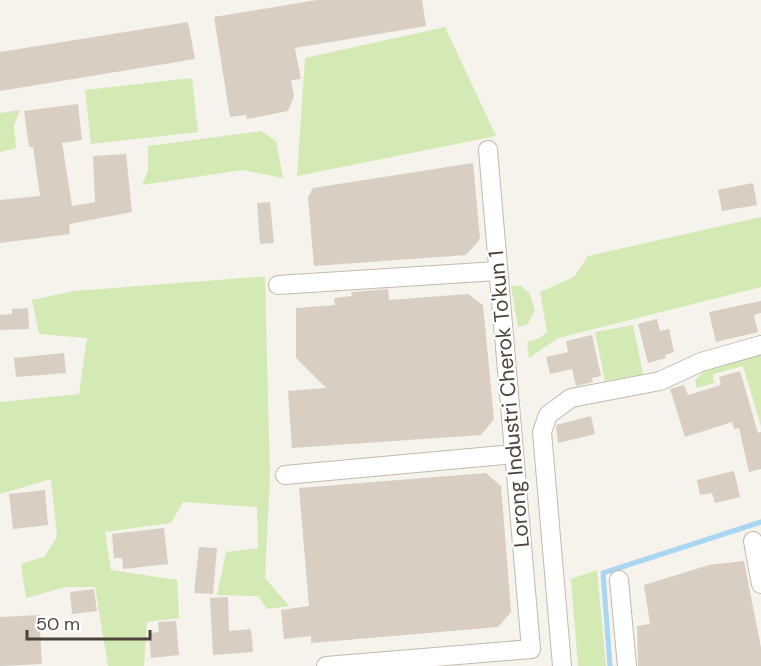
<svg xmlns="http://www.w3.org/2000/svg" width="761" height="666" font-family="'DM Sans',sans-serif">
	<style>
		.green { fill: #d4eab5 }
		.lines { fill: none; stroke-linecap: round; stroke-linejoin: round }
		.stream { stroke: #a9d7f2; stroke-width: 5 }
		.building { fill: #d8cec1 }
		.minor-casing { stroke: #c2baae; stroke-width: 20 }
		.minor { stroke: #fff; stroke-width: 18 }
		.labels { text-anchor: middle; dominant-baseline: central; stroke-width: 4.5; stroke-linejoin: round; paint-order: stroke }
		.street-label { font-size: 21px; fill: #4b4339; stroke: #fff }
	</style>
	<rect width="100%" height="100%" fill="#f6f2ec"/>
	<g class="green">
		<path d="M445,27L496,136L297,176L305,58Z"/>
		<path d="M192,78L198,132L91,144L85,90Z"/>
		<path d="M20,110L14,125L16,148L0,152V113Z"/>
		<path d="M261,131L276,141L283,178L242,170L142,185L148,171V146Z"/>
		<path d="M761,217V287L558,338L529,358L527,342L540,338L547,332L540,292L574,277L588,256Z"/>
		<path d="M256,277H265L270,477L265,578L289,606L267,609L258,596L217,595L226,552L258,548L257,507L183,502L171,523L105,532L111,570L177,580L179,618L147,622L144,666H108L95,587H66L26,598L21,564L44,557L57,537L51,479L0,494V402L79,394L87,338L39,334L32,300L74,291Z"/>
		<path d="M511,286H521L529,293L535,310L527,325L518,327Z"/>
		<path d="M633,325L643,374L605,381L595,332Z"/>
		<path d="M761,352V426L743,366L713,374L714,383L697,388L695,380L710,366Z"/>
		<path d="M597,570L606,666H578L571,579Z"/>
	</g>
	<g class="lines">
		<path class="stream" d="M610,666L603,573L761,522"/>
	</g>
	<g class="building">
		<path d="M317,0H422L426,26L295,48L301,79L291,80L294,96L288,111L247,119L246,115L230,117L214,17Z"/>
		<path d="M188,22L195,59L0,91V52Z"/>
		<path d="M78,104L82,140L62,143L72,206L95,202L93,156L126,154L132,212L69,224L70,234L0,243V200L40,196L33,147H29L24,111Z"/>
		<path d="M473,163L480,239L466,255L314,266L308,197L313,188Z"/>
		<path d="M753,183L757,205L722,211L718,190Z"/>
		<path d="M270,202L274,243L260,244L257,203Z"/>
		<path d="M388,289L389,300L468,294L483,305L494,419L481,435L292,448L288,391L326,388L296,358V308L335,305L334,298L352,296L351,292Z"/>
		<path d="M761,301V313L754,315L758,332L716,342L709,312Z"/>
		<path d="M28,308L29,329L0,330V315L12,314V309Z"/>
		<path d="M657,319L660,331L669,329L674,352L665,355L666,358L648,363L638,324Z"/>
		<path d="M592,335L601,376L592,378L593,382L576,386L572,369L550,374L546,357L568,352L566,341Z"/>
		<path d="M64,353L66,373L16,377L14,358Z"/>
		<path d="M740,371L758,433L761,432V469L749,472L739,428L734,429L732,422L685,437L670,389L684,385L688,395L721,385L719,377Z"/>
		<path d="M591,416L595,434L558,443L556,425Z"/>
		<path d="M734,471L740,497L715,503L712,493L700,495L697,480Z"/>
		<path d="M486,473L501,486L507,560L511,612L498,627L311,643V636L284,639L281,610L309,606L299,488Z"/>
		<path d="M45,490L48,525L13,529L9,494Z"/>
		<path d="M164,528L168,564L123,569L122,558H114L112,534Z"/>
		<path d="M199,547L217,548L213,594L194,593Z"/>
		<path d="M744,561L761,648V666H638L637,626L650,624L644,585L709,565Z"/>
		<path d="M94,589L97,611L72,614L70,592Z"/>
		<path d="M228,597L229,631L251,629L253,652L213,655L210,598Z"/>
		<path d="M39,615L42,664L0,666V617Z"/>
		<path d="M176,621L179,655L151,658L149,633L159,632L158,622Z"/>
	</g>
	<g class="lines">
		<g class="minor-casing">
			<g id="minor">
				<path d="M488,150L531,649"/>
				<path d="M278,285L497,271"/>
				<path d="M285,475L514,454"/>
				<path d="M753,541L761,584"/>
				<path d="M619,580L627,666"/>
				<path d="M326,666L531,649"/>
				<path d="M562,666L542,432L548,415L571,398L660,381L701,362L761,345"/>
			</g>
		</g>
		<use href="#minor" class="minor"/>
	</g>
	<g class="labels">
		<g class="street-label">
			<text transform="translate(509 399) rotate(-95)">Lorong Industri Cherok To'kun 1</text>
		</g>
	</g>
	<path d="M27 630v9h123v-9" fill="none" stroke="#4b4339" stroke-width="3"/>
	<text x="36" y="630" font-size="18" fill="#4b4339" stroke="#ffffff" stroke-width="4.5" paint-order="stroke">50 m</text>
</svg>
